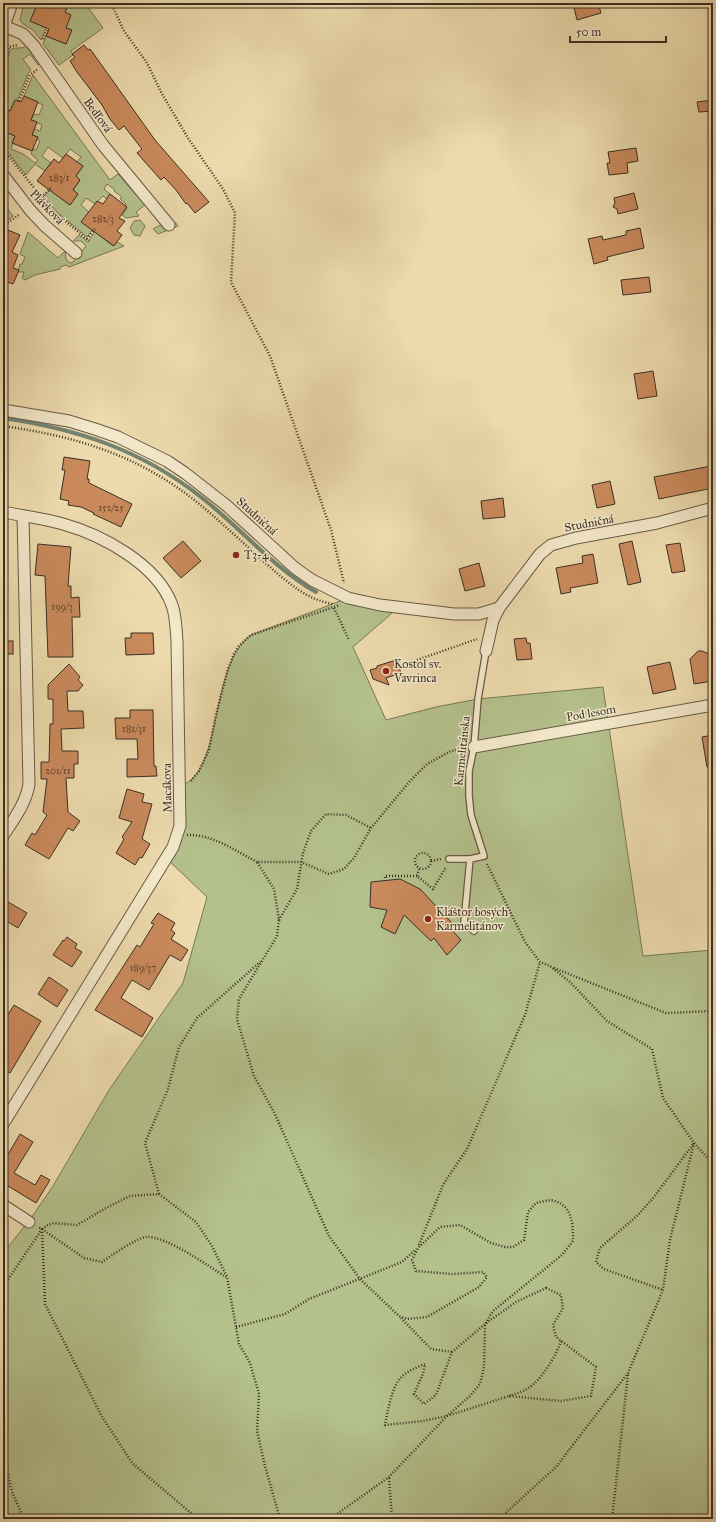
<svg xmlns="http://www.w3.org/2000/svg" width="716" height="1522" font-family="'IM FELL Great Primer',serif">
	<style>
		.green { fill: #b4c18d; stroke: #787858 }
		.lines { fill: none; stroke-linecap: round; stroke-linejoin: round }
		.stream { stroke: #748471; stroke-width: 4 }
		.building { fill: #ca8a5c; stroke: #3b2f24 }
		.lane-casing { stroke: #685a46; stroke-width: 8 }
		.street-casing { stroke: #685a46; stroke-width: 13 }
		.path { stroke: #3b2f24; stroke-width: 2.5; stroke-dasharray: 1 2; stroke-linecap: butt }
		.lane { stroke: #f3e8ca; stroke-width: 5.5 }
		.street { stroke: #f3e8ca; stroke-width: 11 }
		.poi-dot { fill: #8f2418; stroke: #f3e8ca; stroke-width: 1.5 }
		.labels { text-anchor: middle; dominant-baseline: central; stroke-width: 3; stroke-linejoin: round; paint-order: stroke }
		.number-label { font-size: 10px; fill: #5f4632 }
		.street-label { font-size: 12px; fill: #3b2f24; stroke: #f3e8ca }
		.poi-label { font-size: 12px; fill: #3b2f24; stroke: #f3e8ca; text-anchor: start }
	</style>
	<rect width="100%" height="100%" fill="#eddbad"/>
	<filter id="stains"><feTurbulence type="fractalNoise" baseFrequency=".005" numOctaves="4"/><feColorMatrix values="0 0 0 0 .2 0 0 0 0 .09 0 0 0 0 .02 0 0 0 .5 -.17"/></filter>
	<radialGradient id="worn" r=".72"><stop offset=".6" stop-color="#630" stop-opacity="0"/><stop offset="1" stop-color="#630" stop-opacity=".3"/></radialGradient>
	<g class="green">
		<path d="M24,3H38L30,21L46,28L41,40L33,30L23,24L20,20Z"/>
		<path d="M69,3H85L103,28L71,51L73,55L59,65L43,44L46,36L66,44L71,30L66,28L65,12Z"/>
		<path d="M26,46L40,64L38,65L30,54L23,59L31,70L28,74L17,101L15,100L10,111L3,109V73L10,50C15,46 21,50 26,46Z"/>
		<path d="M33,75L110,180L118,174L145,205L136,212L139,216L126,218L122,215L127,208L125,206L126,204L120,199L122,197L114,191L115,190L107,184L104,189L110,194L107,199L103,196L95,204L86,198L81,205L89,212L92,230L87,237L59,214L43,197L52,188L54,193L70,205L78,194L73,190L80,180L76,176L83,166L77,162L81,157L70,149L63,158L48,147L42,156L51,163L45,171L35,164L26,175L3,146V131L15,136L11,149L23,154L35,163L38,160L31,154L33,149L36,150L40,141L37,139L38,137L32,135L34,129L40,131L42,125L31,120L34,114L39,115L43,105L24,96Z"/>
		<path d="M3,203L13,216L3,224Z"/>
		<path d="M140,220L145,226L140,236L134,235L130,228L134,221Z"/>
		<path d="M175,222L178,226L158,234L153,229L160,225L166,229Z"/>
		<path d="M96,230L98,234L113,246L117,242L124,246L69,267L66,265L60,267V269L35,275L25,280L22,278L24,272H18L20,264H22L25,257L20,254L28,232L58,258L65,251L66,259L70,263L73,262L86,246L81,241H73L79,235L88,242Z"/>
		<path d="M348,598L399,607L353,647L386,720L436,707L478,699L603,687L643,956L713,950V1519H3V1253L29,1221L53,1186L109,1090L183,983L207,897L166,858L173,847L180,786C224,773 208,666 251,635Z"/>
	</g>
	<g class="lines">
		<path class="stream" d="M3,418C78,429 141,450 201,497C242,529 271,566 316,592"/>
	</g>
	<g class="building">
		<path d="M38,3H69L65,12L71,15L66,28L72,30L66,44L46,36L49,29L30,21Z"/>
		<path d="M573,3H598L601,13L577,20Z"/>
		<path d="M84,45L88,50L90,49L98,60L155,140L209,202L195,213L187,203L186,204L176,190L164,177L161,180L137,153L142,149L124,126L119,130L110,119L102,105L77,72L70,61L75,57L72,54Z"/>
		<path d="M24,96L38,102L31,120L37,122L32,135L38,137L32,151L12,143L15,136L3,131V109L10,111L15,100L21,102Z"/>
		<path d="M713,100V111L699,112L697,102Z"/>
		<path d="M636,148L638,161L627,163L628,173L609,175L607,163H610L608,152Z"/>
		<path d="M66,154L83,166L76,176L80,180L73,190L78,194L70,205L37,181L54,159L59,163Z"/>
		<path d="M634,193L638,209L618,214L617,209L613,207L615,203L614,198Z"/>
		<path d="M110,194L127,207L119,218L125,221L117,231L122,235L114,246L81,222L97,201L103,204Z"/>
		<path d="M3,228L20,235L12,252L18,255L13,268L19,270L13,284L7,282L3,291Z"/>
		<path d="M640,228L644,248L607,257L608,260L594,264L588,239L602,236L603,240L626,235V231Z"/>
		<path d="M649,277L651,292L623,295L621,280Z"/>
		<path d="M653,371L657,396L638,399L634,374Z"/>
		<path d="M64,457L90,461L87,479H89V483L132,504L121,527L93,514L94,513L81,507L68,505L69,501L60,499L65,470H62Z"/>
		<path d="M711,466L713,471V488L659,499L654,477Z"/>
		<path d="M610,481L615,504L597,508L592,485Z"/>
		<path d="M503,498L505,517L483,519L481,501Z"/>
		<path d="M183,541L201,561L181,578L163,558Z"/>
		<path d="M632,541L641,582L628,585L619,544Z"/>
		<path d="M680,543L685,571L672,573L666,545Z"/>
		<path d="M38,544L71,547L68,586H71V598L79,597L80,617H72L73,657H48L45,576L35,575Z"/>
		<path d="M593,554L598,583L570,588L571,592L561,594L556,568L583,563L582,556Z"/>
		<path d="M479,563L485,586L465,591L459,569Z"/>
		<path d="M131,633H153L154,654L126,655L125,638H131Z"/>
		<path d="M526,638L527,643H530L532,659L517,660L514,639Z"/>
		<rect x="3" y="641" width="10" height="13"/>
		<path d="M698,651H702L712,655L713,681L694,684L690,659Z"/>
		<path d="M396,660L401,673L386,678L389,685L373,679L370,670L377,668V666Z"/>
		<path d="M670,662L676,689L653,694L647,667Z"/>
		<path d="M69,664L80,677L78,680L83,685L78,691H67L68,711H83L84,728L61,729L62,751H78V764H74V778H66L68,812L80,821L73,831L68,828L49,859L25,845L32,833L35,835L47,815L43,812L47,779H41V762H49L50,724H53V699H48V685Z"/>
		<path d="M130,710H153L154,766H156L157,776L127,777V759H138L137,739H116L115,718H130Z"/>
		<path d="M713,735V767H707L702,737Z"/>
		<path d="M127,789L144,794L142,802L152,804L142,839L150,844L142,858L140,857L135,865L116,853L124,839L122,837L132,822L119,818Z"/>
		<path d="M400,879L420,889L452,923L449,927L461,940L447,955L434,938L431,941L404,915L395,934L381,927L387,910L370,907L371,882Z"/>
		<path d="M3,899L27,913L18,928L3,919Z"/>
		<path d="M158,913L175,923L171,930L175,933L171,939L188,950L181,961L170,955L149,990L132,980L121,998L153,1018L142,1037L95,1010L137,945L140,947L154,924L151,923Z"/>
		<path d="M67,937L77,944L75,948L82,952L72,967L53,955L63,940L64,941Z"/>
		<path d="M49,977L68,990L57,1007L38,994Z"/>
		<path d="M14,1005L41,1021L10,1073L3,1069V1023Z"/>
		<path d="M20,1134L33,1142L14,1173L35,1185L41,1175L50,1180L36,1203L3,1183V1163Z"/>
	</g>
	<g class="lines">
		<g class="lane-casing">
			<g id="lane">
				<path d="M449,859H470"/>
				<path d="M474,931L464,923L470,859L484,856L471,815L469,796V771L474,747L478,699L486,651"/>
			</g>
		</g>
		<g class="street-casing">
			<g id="street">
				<path d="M4,26L23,34L34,46L103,145L169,225"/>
				<path d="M3,29L12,3"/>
				<path d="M3,175L30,210L44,225L76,253"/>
				<path d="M3,410L69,421L95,429L118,437L167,461L185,473L226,505L295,568L312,580L348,598L380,605L454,614H479L499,608"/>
				<path d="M3,512C23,516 43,518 63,524C102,535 157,564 172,605C176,616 176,629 177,641L180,826L173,847L3,1124"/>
				<path d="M486,651L493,620L499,608L540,554L551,545L576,538L657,523L713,508"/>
				<path d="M474,747L713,705"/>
				<path d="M3,836C13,820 26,804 29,784L23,516"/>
				<path d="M3,1205L29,1222"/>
			</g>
		</g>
		<g class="path">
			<path d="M111,3L124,31L147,63L162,94L188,138L223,189L235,213L231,282L270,356L331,530L344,583"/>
			<path d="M43,39L48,28"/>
			<path d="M3,63L9,47L17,45"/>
			<path d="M19,101L30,75L38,69"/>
			<path d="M3,149L51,209L89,241"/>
			<path d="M41,197L51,188"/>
			<path d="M3,226L20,214"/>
			<path d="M87,239L95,229"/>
			<path d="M3,426C74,436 135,454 193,499C217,518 240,540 263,561C278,574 292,587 309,596C316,600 324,602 332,604"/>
			<path d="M334,608L349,640"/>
			<path d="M400,666L477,639"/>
			<path d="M191,781L199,771L209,750L216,715L228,669L234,654L239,646L251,635L340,605"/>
			<path d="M187,835C212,834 236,851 257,862"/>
			<circle cx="423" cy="861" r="8"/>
			<path d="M431,861L441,859"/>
			<path d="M487,864L525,942L540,962L550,966L570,982L607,1021L652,1049L663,1098L694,1143L713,1164"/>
			<path d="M419,869L417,876L433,889L446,867"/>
			<path d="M385,881V876H417"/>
			<path d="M279,920L297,889L303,853L311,831L326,814L346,815L371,828"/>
			<path d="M554,968L666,1013L713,1011"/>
			<path d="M159,1194L145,1143L168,1089L179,1047L197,1018L260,962"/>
			<path d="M42,1229L48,1225L54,1223L77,1225L106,1208L130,1196L144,1195L159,1194L196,1222L212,1246L227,1277L239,1344L250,1363L259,1394L257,1431L265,1466L280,1519"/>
			<path d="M42,1229L45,1304L101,1415L132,1463L198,1519"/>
			<path d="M42,1229L84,1258L102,1262C111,1256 136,1238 146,1237C167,1236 208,1266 226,1277"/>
			<path d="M419,1245L443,1185L467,1149L525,1015L540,962"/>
			<path d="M3,1287L42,1229L38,1227"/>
			<path d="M546,1288L561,1295L563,1308L553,1325L556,1337L596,1367L591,1396L561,1401L509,1396L447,1416L423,1421L385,1425C387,1414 391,1393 397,1383C402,1373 415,1368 425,1364L423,1374L414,1394L424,1404L436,1395L452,1352L485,1324L516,1302Z"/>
			<path d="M401,1318L431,1349L452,1352"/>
			<path d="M236,1327L285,1314L309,1299L402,1262L416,1249"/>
			<path d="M509,1396C515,1394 522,1392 527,1389C541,1381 556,1356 561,1341"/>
			<path d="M3,1451L12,1492L24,1519"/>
			<path d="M389,1478L392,1519"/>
			<path d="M330,1519L389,1477L447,1416L470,1396L480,1384L484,1367L485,1324L493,1311L562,1255L573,1241C573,1225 573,1207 555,1201C550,1199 541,1202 536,1203L528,1212L524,1240L513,1247H505L491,1243L460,1225L440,1227L418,1248L412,1260L416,1271L453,1274L483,1272L487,1277L479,1287L427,1317L407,1319L399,1316L360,1279L329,1236L275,1114L254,1076L237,1019L239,999L277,936L279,920L274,889L257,862H301L329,874L344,869L354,858L371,828L410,781L427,764L451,751L464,749"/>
			<path d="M499,1519L556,1467L628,1373L663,1290L670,1240L694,1143L654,1197L638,1215L600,1248L596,1262L604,1269L663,1290"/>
			<path d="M612,1519L628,1374"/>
		</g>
		<use href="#lane" class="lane"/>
		<use href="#street" class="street"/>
	</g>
	<g class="poi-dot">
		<circle cx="236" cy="555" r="4"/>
		<circle cx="386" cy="671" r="4"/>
		<circle cx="428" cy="919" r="4"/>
	</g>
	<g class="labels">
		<g class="number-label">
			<text x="59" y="178">283/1</text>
			<text x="103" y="219">282/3</text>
			<text x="111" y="508">152/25</text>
			<text x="62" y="607">199/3</text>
			<text x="134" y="729">181/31</text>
			<text x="58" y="771">201/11</text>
			<text x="143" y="968">189/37</text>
		</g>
		<g class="street-label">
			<text transform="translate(98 115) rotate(54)">Bedľová</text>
			<text transform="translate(47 207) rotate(46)">Plávková</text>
			<text transform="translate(257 516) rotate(42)">Studničná</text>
			<text transform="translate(589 523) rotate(-11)">Studničná</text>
			<text transform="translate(591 713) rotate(-10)">Pod lesom</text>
			<text transform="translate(462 751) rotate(-84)">Karmelitánska</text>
			<text transform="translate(167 788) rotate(-91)">Macákova</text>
		</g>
		<g class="poi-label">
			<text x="244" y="555">T3-4</text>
			<text x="394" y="664">Kostol sv.<tspan x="394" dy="14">Vavrinca</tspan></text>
			<text x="436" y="912">Kláštor bosých<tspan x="436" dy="14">Karmelitánov</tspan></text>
		</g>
	</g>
	<rect width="716" height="1522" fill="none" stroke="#eddbad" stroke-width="16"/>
	<rect x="4" y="4" width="708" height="1514" fill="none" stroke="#3b2f24" stroke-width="2"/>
	<rect x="8" y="8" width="700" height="1506" fill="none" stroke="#3b2f24"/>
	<path d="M570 36v6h96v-6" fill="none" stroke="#3b2f24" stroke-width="2"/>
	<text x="576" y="36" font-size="12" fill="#3b2f24" stroke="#f3e8ca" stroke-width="3" paint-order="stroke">50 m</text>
	<rect width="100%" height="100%" filter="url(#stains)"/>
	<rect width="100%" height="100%" fill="url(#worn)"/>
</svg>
